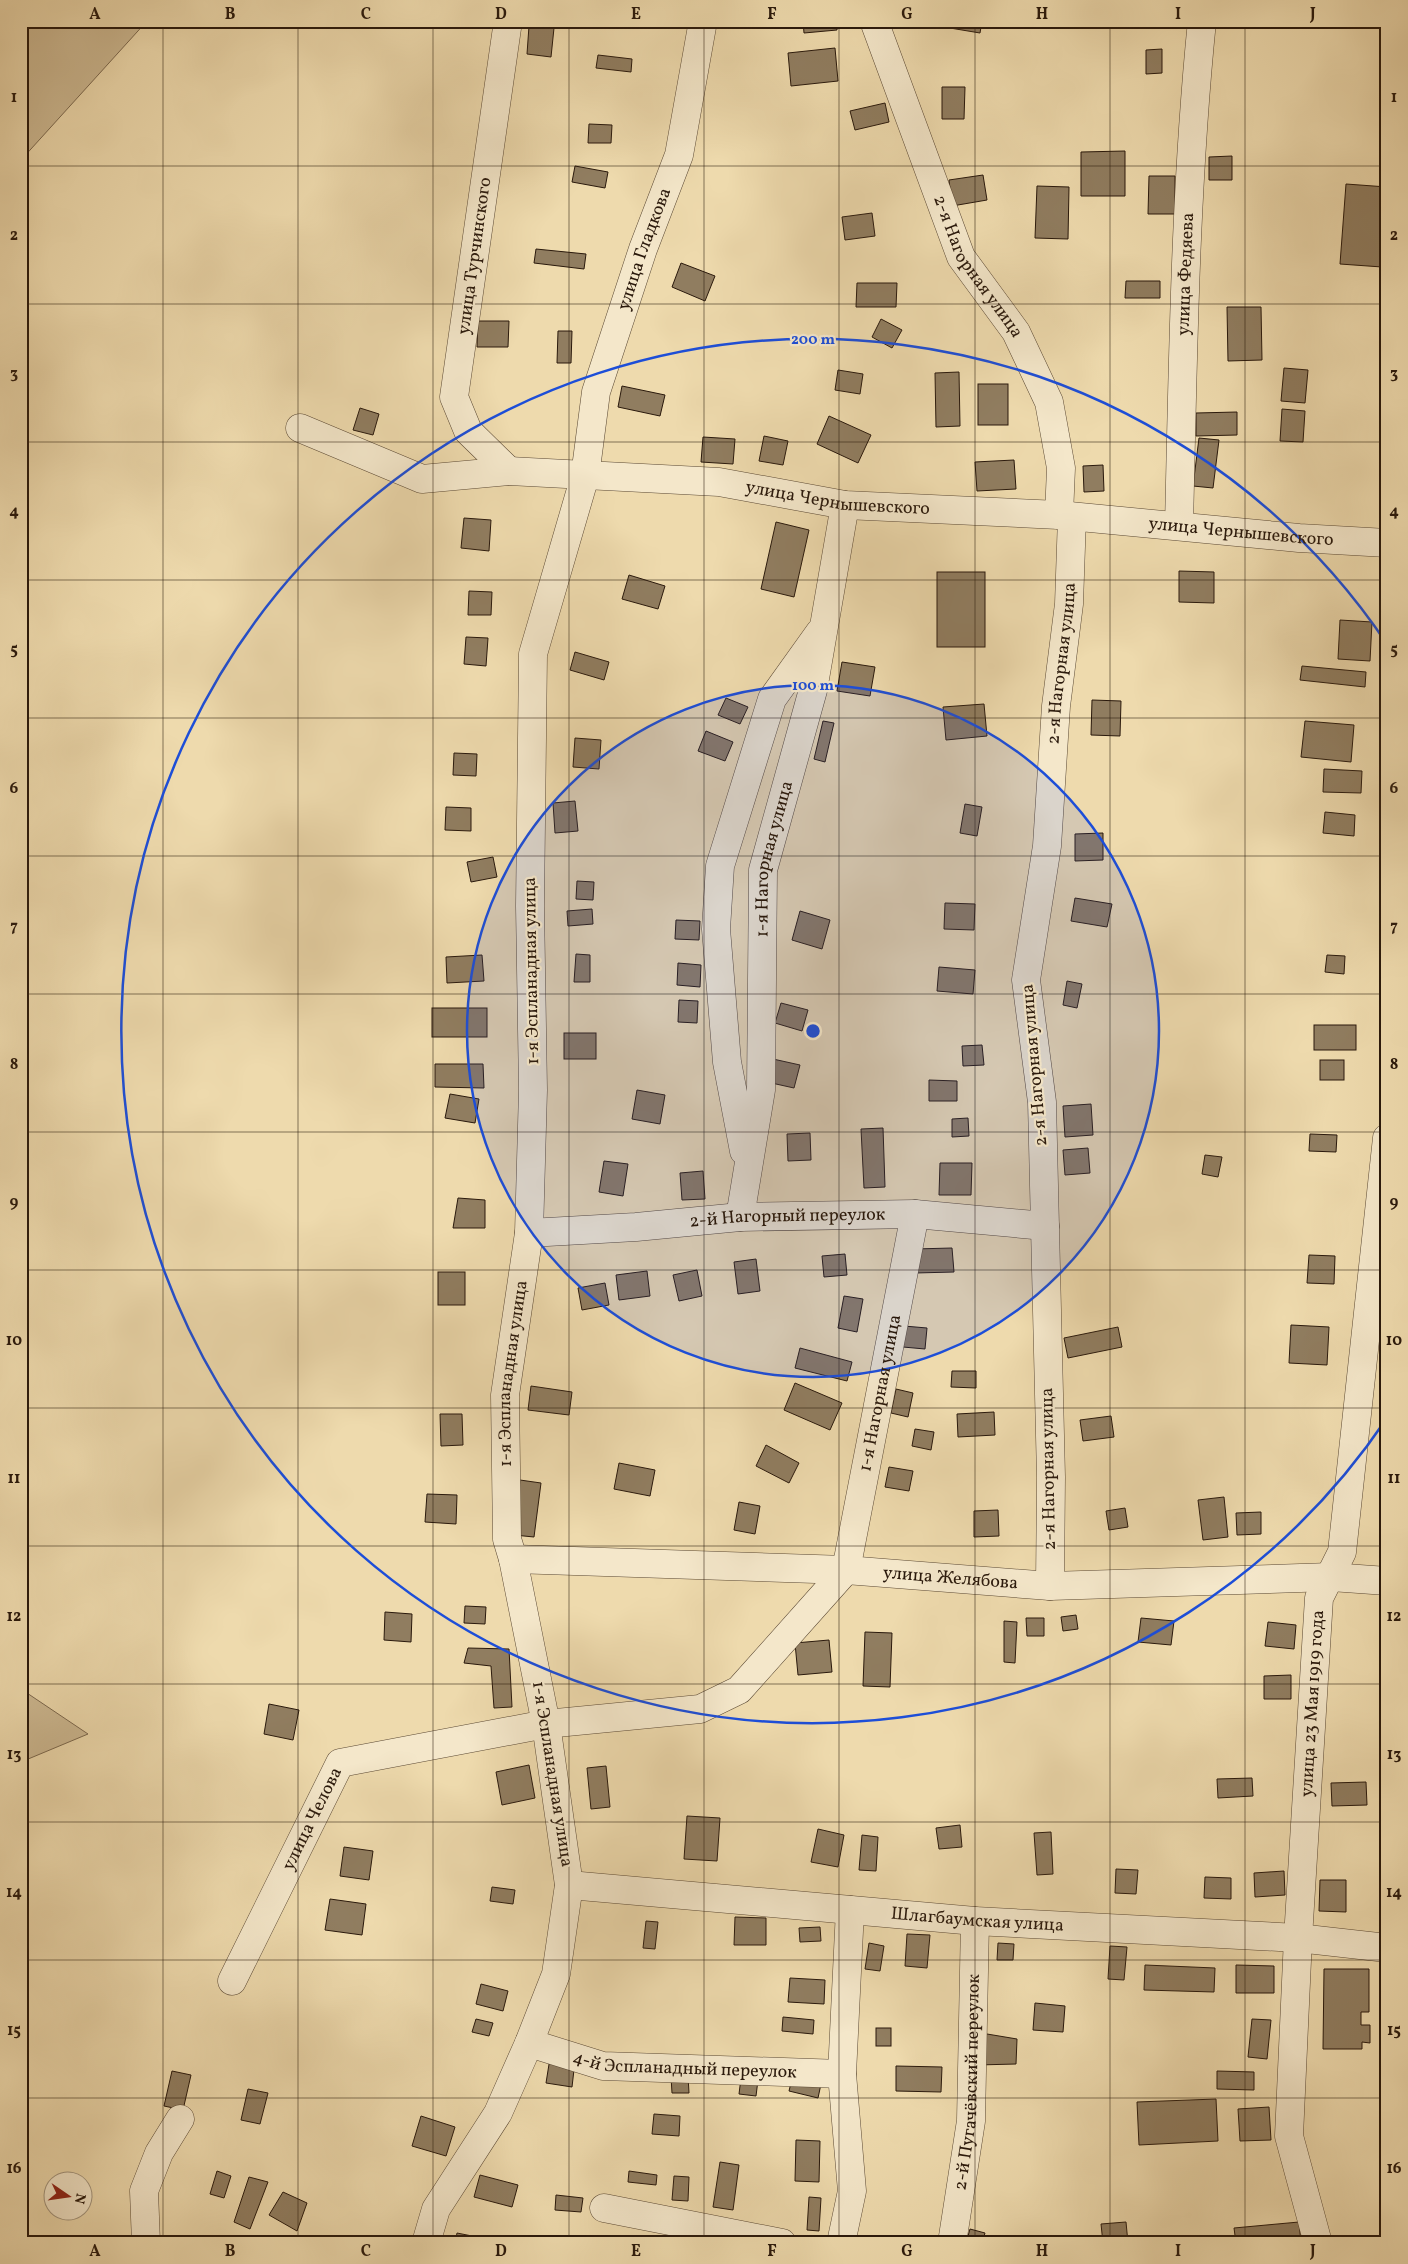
<svg xmlns="http://www.w3.org/2000/svg" width="1408" height="2264" font-family="Vollkorn,serif">
	<style>
		.green { fill: #cdb992; stroke: #7c694f }
		.building { fill: #907d60; stroke: #2a190c }
		.lines { fill: none; stroke-linecap: round; stroke-linejoin: round }
		.minor-casing { stroke: #5b4934; stroke-width: 29 }
		.minor { stroke: #f4e7ca; stroke-width: 28 }
		.grid { fill: none; stroke: #2a190c; stroke-width: 1; stroke-opacity: 0.55 }
		.ring { fill: none; stroke: #1d4ed8; stroke-width: 2.5 }
		.labels { text-anchor: middle; dominant-baseline: central; stroke-width: 4.5; stroke-linejoin: round; paint-order: stroke }
		.street-label { font-size: 18px; fill: #2a190c; stroke: #f4e7ca }
		.centre { fill: #1d4ed8; stroke: #f4e7ca; stroke-width: 2.5 }
		.ring-label { font-size: 15px; text-anchor: middle; font-weight: bold; fill: #1d4ed8; stroke: #f4e7ca; stroke-width: 4.5; stroke-linejoin: round; paint-order: stroke }
		.neatline { fill: none; stroke: #2a190c; stroke-width: 2 }
		.grid-label { font-size: 16px; text-anchor: middle; font-weight: bold; fill: #2a190c }
	</style>
	<rect width="100%" height="100%" fill="#eedaad"/>
	<filter id="stains"><feTurbulence type="fractalNoise" baseFrequency=".004" numOctaves="4"/><feColorMatrix values="0 0 0 0 .2 0 0 0 0 .09 0 0 0 0 .02 0 0 0 .5 -.17"/></filter>
	<radialGradient id="worn" r=".72"><stop offset=".6" stop-color="#630" stop-opacity="0"/><stop offset="1" stop-color="#630" stop-opacity=".3"/></radialGradient>
	<g class="green">
		<path d="M21,21H147L21,160Z"/>
		<path d="M21,1689L88,1734L21,1762Z"/>
	</g>
	<g class="building">
		<path d="M803,21H837V30L804,33Z"/>
		<path d="M951,21H982L980,33L950,28Z"/>
		<path d="M529,26L554,28L551,57L527,54Z"/>
		<path d="M835,48L838,81L791,86L788,53Z"/>
		<path d="M1162,49V73L1146,74V50Z"/>
		<path d="M598,55L632,59L631,72L596,68Z"/>
		<path d="M942,87H965L964,119H942Z"/>
		<path d="M885,103L889,122L855,130L850,111Z"/>
		<path d="M589,124L612,125L611,143H588Z"/>
		<path d="M1125,151V196H1081V152Z"/>
		<path d="M1232,156V180H1209V157Z"/>
		<path d="M575,166L608,172L605,188L572,182Z"/>
		<path d="M983,175L987,200L952,206L949,180Z"/>
		<path d="M1149,176H1175V214H1148Z"/>
		<path d="M1346,184L1387,187L1382,267L1340,264Z"/>
		<path d="M1037,186L1069,187L1068,239L1035,238Z"/>
		<path d="M872,213L875,236L845,240L842,217Z"/>
		<path d="M536,249L586,254L584,269L534,263Z"/>
		<path d="M681,263L715,276L705,301L672,287Z"/>
		<path d="M1126,281H1160V298H1125Z"/>
		<path d="M857,283H897L896,307H856Z"/>
		<path d="M1227,307H1261L1262,360L1228,361Z"/>
		<path d="M881,319L902,330L892,348L872,337Z"/>
		<path d="M478,321H509L508,347H477Z"/>
		<path d="M558,331H572L571,363H557Z"/>
		<path d="M1383,343L1387,344V387H1382Z"/>
		<path d="M1284,368L1308,370L1305,403L1281,401Z"/>
		<path d="M838,370L863,374L860,394L835,390Z"/>
		<path d="M959,372L960,426L936,427L935,373Z"/>
		<rect x="978" y="384" width="30" height="41"/>
		<path d="M622,386L665,395L660,416L618,407Z"/>
		<path d="M360,408L379,414L373,435L353,430Z"/>
		<path d="M1282,409L1305,411L1303,442L1280,441Z"/>
		<path d="M1237,412V435L1196,436V413Z"/>
		<path d="M829,416L871,435L858,463L817,444Z"/>
		<path d="M764,436L788,441L783,465L759,461Z"/>
		<path d="M703,437L735,439L733,464L701,462Z"/>
		<path d="M1199,438L1219,440L1213,488L1193,486Z"/>
		<path d="M1014,460L1016,489L977,491L975,462Z"/>
		<path d="M1103,465L1104,491L1084,492L1083,466Z"/>
		<path d="M464,518L491,520L489,551L461,548Z"/>
		<path d="M776,522L809,530L794,597L761,589Z"/>
		<path d="M1179,571L1214,572V603L1179,602Z"/>
		<rect x="937" y="572" width="48" height="75"/>
		<path d="M629,575L665,586L658,609L622,599Z"/>
		<path d="M469,591L492,592L491,615H468Z"/>
		<path d="M1340,620L1372,622L1370,661L1338,659Z"/>
		<path d="M466,637L488,638L486,666L464,664Z"/>
		<path d="M575,652L609,662L604,680L570,670Z"/>
		<path d="M842,662L875,667L870,696L837,691Z"/>
		<path d="M1302,666L1366,672L1365,687L1300,680Z"/>
		<path d="M726,698L748,707L740,724L718,715Z"/>
		<path d="M1092,700L1121,701L1120,736L1091,735Z"/>
		<path d="M984,704L987,736L946,740L943,707Z"/>
		<path d="M823,721L834,723L825,762L814,759Z"/>
		<path d="M1305,721L1354,725L1351,762L1301,757Z"/>
		<path d="M706,731L733,742L725,761L698,751Z"/>
		<path d="M575,738L601,740L599,769L573,767Z"/>
		<path d="M454,753L477,754L476,776L453,775Z"/>
		<path d="M1324,769L1362,771L1361,793L1323,792Z"/>
		<path d="M575,801L578,831L555,833L553,803Z"/>
		<path d="M965,804L982,807L977,836L960,833Z"/>
		<path d="M446,807L471,808V831L445,830Z"/>
		<path d="M1325,812L1355,815L1354,836L1323,833Z"/>
		<path d="M1103,833V860L1075,861V834Z"/>
		<path d="M493,857L497,877L471,882L467,862Z"/>
		<path d="M577,881L594,882L593,900L576,899Z"/>
		<path d="M1075,898L1112,904L1107,927L1071,921Z"/>
		<path d="M945,903L975,904L974,930L944,929Z"/>
		<path d="M592,909L593,924L568,926L567,911Z"/>
		<path d="M800,911L830,920L822,949L792,940Z"/>
		<path d="M676,920L700,921L699,940L675,939Z"/>
		<path d="M576,954L590,955V982H574Z"/>
		<path d="M482,955L484,981L447,983L446,957Z"/>
		<path d="M1327,955L1345,956L1344,974L1325,972Z"/>
		<path d="M678,963L701,965L700,987L677,985Z"/>
		<path d="M939,967L975,970L973,994L937,991Z"/>
		<path d="M1067,981L1082,984L1077,1008L1063,1005Z"/>
		<path d="M679,1000L698,1001L697,1023L678,1022Z"/>
		<path d="M781,1003L808,1010L802,1031L775,1023Z"/>
		<rect x="432" y="1008" width="55" height="29"/>
		<rect x="1314" y="1025" width="42" height="25"/>
		<rect x="564" y="1033" width="32" height="26"/>
		<path d="M982,1045L984,1065L963,1066L962,1046Z"/>
		<path d="M773,1059L800,1065L794,1088L767,1082Z"/>
		<rect x="1320" y="1060" width="24" height="20"/>
		<path d="M435,1064H483L484,1088L435,1087Z"/>
		<path d="M929,1080L957,1081V1101H929Z"/>
		<path d="M637,1090L665,1095L660,1124L632,1119Z"/>
		<path d="M450,1094L479,1099L475,1123L445,1118Z"/>
		<path d="M1091,1104L1093,1135L1065,1137L1063,1106Z"/>
		<path d="M968,1118L969,1136L952,1137V1119Z"/>
		<path d="M883,1128L885,1187L864,1188L861,1129Z"/>
		<path d="M810,1133L811,1160L788,1161L787,1134Z"/>
		<path d="M1310,1134L1337,1135L1336,1152L1309,1151Z"/>
		<path d="M1088,1148L1090,1173L1065,1175L1063,1150Z"/>
		<path d="M1205,1155L1222,1157L1218,1177L1202,1174Z"/>
		<path d="M604,1161L628,1164L623,1196L599,1192Z"/>
		<path d="M940,1163H972L971,1195H939Z"/>
		<path d="M703,1171L705,1199L682,1200L680,1173Z"/>
		<path d="M458,1198L485,1200V1228H453Z"/>
		<path d="M952,1248L954,1272L915,1273L914,1249Z"/>
		<path d="M845,1254L847,1275L824,1277L822,1256Z"/>
		<path d="M1309,1255L1335,1256L1334,1284L1307,1283Z"/>
		<path d="M756,1259L760,1291L738,1294L734,1262Z"/>
		<path d="M697,1270L702,1296L679,1301L673,1275Z"/>
		<path d="M647,1271L650,1296L619,1300L616,1275Z"/>
		<rect x="438" y="1272" width="27" height="33"/>
		<path d="M605,1283L609,1305L582,1310L578,1288Z"/>
		<path d="M844,1296L863,1299L857,1332L838,1328Z"/>
		<path d="M1291,1325L1329,1327L1327,1365L1289,1363Z"/>
		<path d="M904,1326L927,1328L925,1349L903,1347Z"/>
		<path d="M1118,1327L1122,1347L1068,1358L1064,1338Z"/>
		<path d="M800,1348L852,1362L847,1381L795,1368Z"/>
		<path d="M952,1371H976V1388L951,1387Z"/>
		<path d="M795,1383L842,1403L830,1430L784,1410Z"/>
		<path d="M531,1386L572,1392L569,1415L528,1410Z"/>
		<path d="M896,1389L913,1393L908,1417L891,1413Z"/>
		<path d="M994,1412L995,1435L958,1437L957,1414Z"/>
		<path d="M440,1414H462L463,1445L441,1446Z"/>
		<path d="M1111,1416L1114,1437L1083,1441L1080,1420Z"/>
		<path d="M915,1429L934,1432L931,1450L912,1446Z"/>
		<path d="M766,1445L799,1463L789,1483L756,1466Z"/>
		<path d="M619,1463L655,1470L650,1496L614,1489Z"/>
		<path d="M889,1467L913,1471L909,1491L885,1487Z"/>
		<path d="M520,1480L541,1483L534,1537L514,1535Z"/>
		<path d="M427,1494L457,1495L456,1524L425,1522Z"/>
		<path d="M1224,1497L1228,1537L1203,1540L1198,1500Z"/>
		<path d="M739,1502L760,1506L755,1534L734,1530Z"/>
		<path d="M1125,1508L1128,1527L1109,1530L1106,1511Z"/>
		<path d="M998,1510L999,1536L974,1537V1511Z"/>
		<path d="M1261,1512V1534L1237,1535L1236,1513Z"/>
		<path d="M465,1606L486,1607L485,1624L464,1623Z"/>
		<path d="M385,1612L412,1614L411,1642L384,1640Z"/>
		<path d="M1076,1615L1078,1629L1063,1631L1061,1617Z"/>
		<path d="M1026,1618H1044V1636H1027Z"/>
		<path d="M1141,1618L1174,1621L1171,1645L1138,1642Z"/>
		<path d="M1004,1621L1017,1622L1015,1663L1004,1662Z"/>
		<path d="M1268,1622L1296,1625L1294,1649L1265,1646Z"/>
		<path d="M865,1632L892,1633L890,1687L863,1686Z"/>
		<path d="M829,1640L832,1672L798,1675L795,1643Z"/>
		<path d="M468,1648L509,1649L512,1707L494,1708L491,1666L464,1663Z"/>
		<path d="M1291,1675V1699H1264V1676Z"/>
		<path d="M269,1704L299,1710L293,1740L264,1734Z"/>
		<path d="M529,1765L535,1798L502,1805L496,1772Z"/>
		<path d="M606,1766L610,1807L591,1809L587,1768Z"/>
		<path d="M1252,1778L1253,1796L1218,1798L1217,1779Z"/>
		<path d="M1366,1782L1367,1805L1332,1806L1331,1783Z"/>
		<path d="M687,1816L720,1818L717,1861L684,1859Z"/>
		<path d="M960,1825L962,1847L939,1849L936,1828Z"/>
		<path d="M818,1829L844,1835L838,1867L811,1862Z"/>
		<path d="M1051,1832L1053,1874L1037,1875L1034,1833Z"/>
		<path d="M862,1835L878,1837L876,1871L859,1870Z"/>
		<path d="M344,1847L373,1851L369,1880L340,1876Z"/>
		<path d="M1116,1869L1138,1870L1136,1894L1115,1893Z"/>
		<path d="M1284,1871L1285,1895L1255,1897L1254,1873Z"/>
		<path d="M1205,1877L1231,1878V1899L1204,1898Z"/>
		<path d="M1320,1880H1346V1912L1319,1911Z"/>
		<path d="M492,1887L515,1890L513,1904L490,1901Z"/>
		<path d="M330,1899L366,1904L362,1935L325,1930Z"/>
		<path d="M735,1917L766,1918V1945H734Z"/>
		<path d="M646,1921L658,1922L655,1949L643,1948Z"/>
		<path d="M820,1927L821,1941L800,1942L799,1928Z"/>
		<path d="M907,1934L930,1935L927,1968L905,1966Z"/>
		<path d="M869,1943L884,1946L880,1971L865,1969Z"/>
		<path d="M998,1943L1014,1944L1013,1960H997Z"/>
		<path d="M1110,1946L1127,1947L1124,1980L1108,1979Z"/>
		<path d="M1145,1965L1215,1968L1214,1992L1144,1990Z"/>
		<path d="M1236,1965L1274,1966V1993H1236Z"/>
		<path d="M1324,1969H1369V2012H1361V2025H1370V2043L1362,2042V2049H1323Z"/>
		<path d="M790,1978L825,1980L824,2004L788,2002Z"/>
		<path d="M481,1984L508,1991L503,2011L476,2004Z"/>
		<path d="M1035,2003L1065,2006L1063,2032L1033,2030Z"/>
		<path d="M783,2017L814,2020L813,2034L782,2031Z"/>
		<path d="M476,2019L493,2023L489,2036L472,2032Z"/>
		<path d="M1252,2019L1271,2020L1267,2059L1248,2057Z"/>
		<rect x="876" y="2028" width="15" height="18"/>
		<path d="M981,2033L1017,2039L1016,2064L977,2065Z"/>
		<path d="M550,2058L575,2061L572,2087L546,2083Z"/>
		<path d="M896,2066L942,2067L941,2092L896,2091Z"/>
		<path d="M172,2071L191,2075L183,2110L164,2106Z"/>
		<path d="M1217,2071L1254,2072V2090L1217,2089Z"/>
		<path d="M688,2076L689,2093H672L671,2077Z"/>
		<path d="M741,2078L758,2080L756,2096L739,2094Z"/>
		<path d="M792,2079L821,2084L818,2098L789,2091Z"/>
		<path d="M248,2089L268,2093L260,2124L241,2120Z"/>
		<path d="M1216,2099L1218,2141L1139,2145L1137,2102Z"/>
		<path d="M1269,2107L1271,2140L1240,2141L1238,2109Z"/>
		<path d="M654,2114L680,2116L679,2136L652,2134Z"/>
		<path d="M421,2116L455,2127L446,2156L412,2146Z"/>
		<path d="M796,2140L820,2141L819,2182L795,2181Z"/>
		<path d="M720,2162L739,2165L733,2210L713,2207Z"/>
		<path d="M217,2171L231,2176L224,2198L210,2194Z"/>
		<path d="M629,2171L657,2175L656,2185L628,2182Z"/>
		<path d="M480,2175L518,2185L512,2207L474,2197Z"/>
		<path d="M674,2176L689,2177L688,2201L672,2200Z"/>
		<path d="M249,2177L268,2182L250,2229L234,2222Z"/>
		<path d="M283,2192L307,2203L297,2231L269,2215Z"/>
		<path d="M556,2195L583,2198L581,2212L555,2210Z"/>
		<path d="M809,2197L821,2198L819,2231L807,2230Z"/>
		<path d="M1126,2222L1128,2243H1103L1101,2224Z"/>
		<path d="M1299,2222L1301,2243H1236L1234,2228Z"/>
		<path d="M970,2229L985,2233L982,2243H966Z"/>
		<path d="M457,2233L482,2238L481,2243H455Z"/>
	</g>
	<g class="lines">
		<g class="minor-casing">
			<g id="minor">
				<path d="M508,21L454,397L468,431L509,471"/>
				<path id="s1" d="M874,21L961,257L1016,332L1049,402L1061,468L1059,515"/>
				<path id="s2" d="M300,428L422,479L509,471L719,482L845,505L1059,515L1299,538L1387,543"/>
				<path id="s3" d="M1179,526C1183,358 1185,189 1202,21"/>
				<path d="M744,1151L727,1062L716,929L720,866L772,699L820,632"/>
				<path id="s4" d="M740,1217L761,1090L763,870L813,690L845,505"/>
				<path id="s5" d="M529,1233L636,1227L740,1217L915,1214L1045,1226"/>
				<path id="s6" d="M513,1559L846,1570L1050,1586L1331,1577L1387,1581"/>
				<path id="s7" d="M1050,1586L1051,1477L1042,1102L1026,980L1047,846L1056,706L1069,604L1072,517"/>
				<path id="s8" d="M569,1885L975,1921L1298,1938L1387,1948"/>
				<path id="s9" d="M232,1981L340,1763L546,1724L700,1709L739,1690L846,1570L915,1214"/>
				<path id="s10" d="M529,2043L603,2066L842,2074"/>
				<path d="M604,2208L782,2243"/>
				<path d="M146,2243L144,2191L159,2153L180,2119"/>
				<path id="s11" d="M426,2243L436,2209L498,2113L529,2043L556,1974L569,1885L546,1724L513,1559L507,1539L505,1395L529,1233L533,1090L530,906L533,654L585,476L596,392L643,249L679,155L703,21"/>
				<path d="M841,2243L852,2191L842,2074L850,1910"/>
				<path id="s12" d="M952,2243L971,2121L975,1921"/>
				<path id="s13" d="M1318,2243L1289,2136L1298,1938L1319,1598L1342,1552L1387,1138"/>
			</g>
		</g>
		<use href="#minor" class="minor"/>
	</g>
	<path class="grid" d="M163,21V2243M298,21V2243M433,21V2243M569,21V2243M704,21V2243M839,21V2243M975,21V2243M1110,21V2243M1245,21V2243M21,166H1387M21,304H1387M21,442H1387M21,580H1387M21,718H1387M21,856H1387M21,994H1387M21,1132H1387M21,1270H1387M21,1408H1387M21,1546H1387M21,1684H1387M21,1822H1387M21,1960H1387M21,2098H1387"/>
	<circle cx="813" cy="1031" r="346" fill="#1d4ed8" fill-opacity=".12"/>
	<g class="ring">
		<circle cx="813" cy="1031" r="346"/>
		<path d="M1387 1418A692 692 0 1 1 1387 644"/>
	</g>
	<g class="labels">
		<g class="street-label">
			<text stroke="none"><textPath href="#s11" startOffset="2050">улица Гладкова</textPath></text>
			<text transform="translate(475 256) rotate(-82)">улица Турчинского</text>
			<text stroke="none"><textPath href="#s1" startOffset="268">2-я Нагорная улица</textPath></text>
			<text stroke="none"><textPath href="#s3" startOffset="252">улица Федяева</textPath></text>
			<text stroke="none"><textPath href="#s2" startOffset="550">улица Чернышевского</textPath></text>
			<text stroke="none"><textPath href="#s2" startOffset="955">улица Чернышевского</textPath></text>
			<text stroke="none"><textPath href="#s7" startOffset="926">2-я Нагорная улица</textPath></text>
			<text stroke="none"><textPath href="#s4" startOffset="361">1-я Нагорная улица</textPath></text>
			<text transform="translate(532 971) rotate(-91)">1-я Эспланадная улица</text>
			<text transform="translate(1035 1065) rotate(-95)">2-я Нагорная улица</text>
			<text stroke="none"><textPath href="#s5" startOffset="259">2-й Нагорный переулок</textPath></text>
			<text stroke="none"><textPath href="#s11" startOffset="908">1-я Эспланадная улица</textPath></text>
			<text stroke="none"><textPath href="#s9" startOffset="992">1-я Нагорная улица</textPath></text>
			<text transform="translate(1049 1469) rotate(-91)">2-я Нагорная улица</text>
			<text stroke="none"><textPath href="#s6" startOffset="438">улица Желябова</textPath></text>
			<text stroke="none"><textPath href="#s13" startOffset="544">улица 23 Мая 1919 года</textPath></text>
			<text transform="translate(552 1774) rotate(81)">1-я Эспланадная улица</text>
			<text stroke="none"><textPath href="#s9" startOffset="181">улица Челова</textPath></text>
			<text stroke="none"><textPath href="#s8" startOffset="410">Шлагбаумская улица</textPath></text>
			<text stroke="none"><textPath href="#s10" startOffset="159">4-й Эспланадный переулок</textPath></text>
			<text stroke="none"><textPath href="#s12" startOffset="162">2-й Пугачёвский переулок</textPath></text>
		</g>
	</g>
	<circle cx="813" cy="1031" r="8" class="centre"/>
	<g class="ring-label">
		<text x="813" y="344">200 m</text>
		<text x="813" y="690">100 m</text>
	</g>
	<rect width="1408" height="2264" fill="none" stroke="#eedaad" stroke-width="55"/>
	<g transform="translate(68 2196) rotate(103)"><circle r="24" fill="#f4e7ca" stroke="#a3957e"/>
	<path d="M0-4L9 19L0 12L-9 19Z" fill="#8f2418"/>
	<text y="-8" font-size="14" font-weight="bold" text-anchor="middle" fill="#2a190c">N</text>
	</g>
	<rect x="28" y="28" width="1352" height="2208" class="neatline"/>
	<g class="grid-label">
		<text x="95" y="19">A</text>
		<text x="230" y="19">B</text>
		<text x="366" y="19">C</text>
		<text x="501" y="19">D</text>
		<text x="636" y="19">E</text>
		<text x="772" y="19">F</text>
		<text x="907" y="19">G</text>
		<text x="1042" y="19">H</text>
		<text x="1178" y="19">I</text>
		<text x="1313" y="19">J</text>
		<text x="14" y="102">1</text>
		<text x="1394" y="102">1</text>
		<text x="14" y="240">2</text>
		<text x="1394" y="240">2</text>
		<text x="14" y="378">3</text>
		<text x="1394" y="378">3</text>
		<text x="14" y="516">4</text>
		<text x="1394" y="516">4</text>
		<text x="14" y="654">5</text>
		<text x="1394" y="654">5</text>
		<text x="14" y="793">6</text>
		<text x="1394" y="793">6</text>
		<text x="14" y="931">7</text>
		<text x="1394" y="931">7</text>
		<text x="14" y="1069">8</text>
		<text x="1394" y="1069">8</text>
		<text x="14" y="1207">9</text>
		<text x="1394" y="1207">9</text>
		<text x="14" y="1345">10</text>
		<text x="1394" y="1345">10</text>
		<text x="14" y="1483">11</text>
		<text x="1394" y="1483">11</text>
		<text x="14" y="1621">12</text>
		<text x="1394" y="1621">12</text>
		<text x="14" y="1759">13</text>
		<text x="1394" y="1759">13</text>
		<text x="14" y="1897">14</text>
		<text x="1394" y="1897">14</text>
		<text x="14" y="2035">15</text>
		<text x="1394" y="2035">15</text>
		<text x="14" y="2173">16</text>
		<text x="1394" y="2173">16</text>
		<text x="95" y="2256">A</text>
		<text x="230" y="2256">B</text>
		<text x="366" y="2256">C</text>
		<text x="501" y="2256">D</text>
		<text x="636" y="2256">E</text>
		<text x="772" y="2256">F</text>
		<text x="907" y="2256">G</text>
		<text x="1042" y="2256">H</text>
		<text x="1178" y="2256">I</text>
		<text x="1313" y="2256">J</text>
	</g>
	<rect width="100%" height="100%" filter="url(#stains)"/>
	<rect width="100%" height="100%" fill="url(#worn)"/>
</svg>
